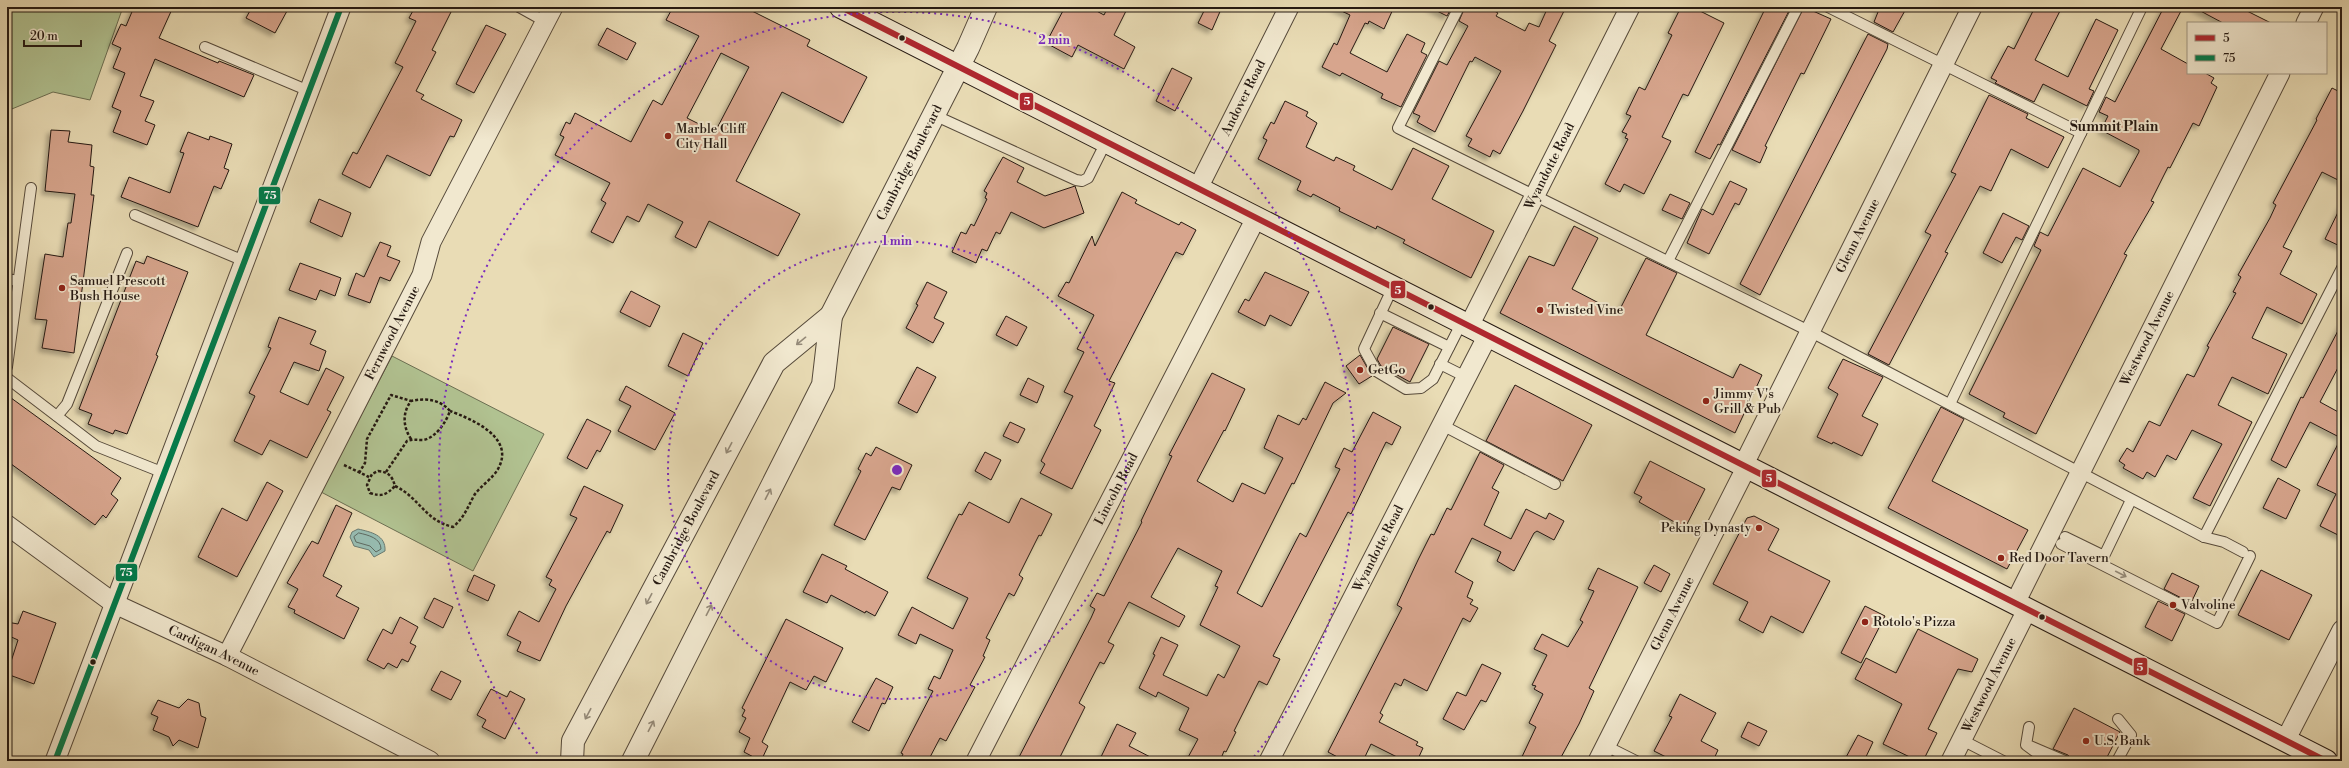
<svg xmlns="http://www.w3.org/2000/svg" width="2349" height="768" font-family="'Libre Bodoni',serif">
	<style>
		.green { fill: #b1c291; stroke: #6b6e52 }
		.water { fill: #97bbb0; stroke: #697a71 }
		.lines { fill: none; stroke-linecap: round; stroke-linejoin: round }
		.shore { stroke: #5e6a61; stroke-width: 1 }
		.building { fill: #d7a58d; stroke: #251912; fill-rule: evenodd; filter: url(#shadow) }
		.service-casing { stroke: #564a3b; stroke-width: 12 }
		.minor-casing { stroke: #564a3b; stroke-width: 21 }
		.tertiary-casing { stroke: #564a3b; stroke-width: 24 }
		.secondary-casing { stroke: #251912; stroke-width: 24 }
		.path { stroke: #251912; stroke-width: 2.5; stroke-dasharray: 3 2; stroke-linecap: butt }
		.service { stroke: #f1e8cf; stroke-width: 10 }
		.minor { stroke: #f1e8cf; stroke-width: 19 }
		.tertiary { stroke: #f1e8cf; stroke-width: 22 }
		.secondary { stroke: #f1e8cf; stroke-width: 22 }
		.bus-1-casing { stroke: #f1e8cf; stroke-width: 9 }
		.bus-2-casing { stroke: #f1e8cf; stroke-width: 9 }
		.bus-1 { stroke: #af272f; stroke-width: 6 }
		.bus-2 { stroke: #007b4b; stroke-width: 6 }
		.oneway { stroke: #958b7a }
		.ring { fill: none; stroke: #7b2cbf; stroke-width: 2; stroke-dasharray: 2 4 }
		.bus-dot { fill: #251912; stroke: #f1e8cf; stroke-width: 1.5 }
		.poi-dot { fill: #8f2418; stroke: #f1e8cf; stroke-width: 1.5 }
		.labels { text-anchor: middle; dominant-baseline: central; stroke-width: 4; stroke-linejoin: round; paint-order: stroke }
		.street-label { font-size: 13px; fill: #251912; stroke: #f1e8cf }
		.poi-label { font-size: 13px; fill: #251912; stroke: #f1e8cf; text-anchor: start }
		.neighbourhood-label { font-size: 14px; font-weight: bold; fill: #251912; stroke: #f1e8cf }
		.centre { fill: #7b2cbf; stroke: #f1e8cf; stroke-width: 2 }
		.ring-label { font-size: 12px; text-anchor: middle; font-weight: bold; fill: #7b2cbf; stroke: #f1e8cf; stroke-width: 4; stroke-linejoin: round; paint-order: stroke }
		.line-badge { stroke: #f1e8cf; stroke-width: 1.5 }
		.badge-label { font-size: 11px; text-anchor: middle; font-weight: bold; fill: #fff }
	</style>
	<defs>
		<filter id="shadow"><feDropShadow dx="-3.5" dy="3.5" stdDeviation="2" flood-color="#0004"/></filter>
	</defs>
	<rect width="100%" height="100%" fill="#e9dcb5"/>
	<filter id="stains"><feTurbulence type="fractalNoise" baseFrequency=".005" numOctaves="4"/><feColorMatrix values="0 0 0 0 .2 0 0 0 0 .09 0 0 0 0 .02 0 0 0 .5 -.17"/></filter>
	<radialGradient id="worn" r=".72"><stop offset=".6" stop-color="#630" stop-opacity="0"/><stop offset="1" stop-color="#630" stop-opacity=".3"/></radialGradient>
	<g class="green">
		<path d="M7,7H123L90,100L53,92L7,111Z"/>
		<path d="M392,356L544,434L473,571L321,492Z"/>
	</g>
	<path class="water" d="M358,529C371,532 386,535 385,551L374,557L369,550L354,546L350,537L352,532Z"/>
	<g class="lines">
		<path class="shore" d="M359,533C368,535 381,538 381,549L376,552L370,546L356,542L354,537Z"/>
	</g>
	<g class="building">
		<path d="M134,7H173L159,38L218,63L219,61L254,75L244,97L155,59L140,96L154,101L145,121L155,125L147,145L113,132L121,111L112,107L125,73L113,68L121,48L112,44L121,24L126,26Z"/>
		<path d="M252,7H279L287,11L275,33L246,18Z"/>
		<path d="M415,7H442L451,12L432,50L436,52L416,91L424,95L421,99L462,120L454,137L450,136L430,176L387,155L370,188L342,174L353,152L357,154L403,67L395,63L416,21L409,18Z"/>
		<path d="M673,7H744L810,40L807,46L867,77L843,123L782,92L736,181L800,214L778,256L709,221L696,248L675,237L683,222L648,204L639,222L627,216L613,243L591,232L606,203L601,200L610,183L555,155L564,137L560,135L566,122L570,124L575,113L631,142L653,100L662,105L699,36L666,20ZM721,53L749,67L715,132L687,118Z"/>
		<path d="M1065,7H1089L1104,15L1108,7H1128L1114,35L1135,47L1124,69L1078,45L1072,57L1046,43Z"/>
		<path d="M1206,7H1222L1212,30L1198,23Z"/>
		<path d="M1333,7H1394L1384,29L1369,21L1368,24L1365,23L1350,53L1387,72L1407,34L1425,43L1421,52L1427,55L1401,107L1381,98L1383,94L1342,73L1340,76L1322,67L1334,43L1337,45L1350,15Z"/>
		<path d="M1429,7H1452L1447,16Z"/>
		<path d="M1465,7H1487L1498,13L1496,16L1525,31L1529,23L1539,27L1548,7H1566L1549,41L1556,45L1523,111L1500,154L1493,150L1490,157L1468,146L1472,139L1466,136L1501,71L1475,57L1472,62L1470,61L1435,132L1417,122L1420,116L1413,113L1439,61L1447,65L1468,26L1459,21Z"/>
		<path d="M1681,7H1692L1724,23L1688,96L1683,94L1662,137L1671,141L1644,194L1624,184L1620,192L1605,184L1628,139L1625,138L1627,134L1622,132L1631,116L1626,114L1639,87L1645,90L1672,35L1668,33Z"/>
		<path d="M1766,7H1791L1720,145L1718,144L1710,159L1695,152Z"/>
		<path d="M1804,7L1831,19L1804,74L1801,73L1765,146L1767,147L1760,163L1732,150Z"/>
		<path d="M1880,7H1907L1893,32L1874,22Z"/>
		<path d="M2035,7H2062L2035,60L2068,77L2096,19L2118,30L2089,89L2094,91L2087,106L2043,84L2034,102L1995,83L1997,81L1991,78L2008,46L2014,49Z"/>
		<path d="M2164,7H2173L2181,11L2161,49L2188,64V73H2205L2214,78L2211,83L2217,87L2199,126L2193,123L2170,168L2168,167L2151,201L2154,202L2124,254L2127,255L2036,434L2003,417L2005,413L1969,394L2041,250L2034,246L2040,232L2048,236L2083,168L2120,187L2139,152V150L2101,130L2108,116L2099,112L2106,97L2115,102Z"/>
		<path d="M2193,7H2250L2247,11L2271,23H2223Z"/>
		<path d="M486,25L506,34L474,93L456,84Z"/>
		<path d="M607,28L636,43L627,60L598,45Z"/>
		<path d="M1868,34L1888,44L1887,49L1760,295L1740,284Z"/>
		<path d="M1172,68L1192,78L1175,111L1156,101Z"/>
		<path d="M2332,88L2342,93V182L2322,172L2283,247L2292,251L2280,274L2317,294L2302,324L2267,307L2252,338L2287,354L2268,394L2232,377L2218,405L2252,422L2210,506L2193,498L2222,444L2192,430L2176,460L2167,455L2155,477L2147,472L2143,479L2123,468L2125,465L2119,461L2127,448L2133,452L2149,421L2160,426L2187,374L2194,377L2209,347L2207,346L2236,293L2233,292L2241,277L2238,275L2270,218L2276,205L2273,203L2317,120L2316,119Z"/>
		<path d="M1989,95L2028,114L2026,118L2064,137L2048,168L2011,149L1991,191L1980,186L1945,252L1948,253L1889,365L1868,354L1931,235L1925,232L1956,174L1951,172Z"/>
		<path d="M1285,101L1308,112L1306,116L1317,123L1306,147L1334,161L1336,157L1355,166L1353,170L1392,190L1413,148L1449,166L1432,199L1494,231L1471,278L1403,243L1405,240L1377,226L1376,229L1339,211L1340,208L1313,194L1311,197L1297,190L1301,181L1258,159L1267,140L1263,138L1271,122L1274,124Z"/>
		<path d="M51,130L70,131L68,142L92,145L90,166L94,167L91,195H94L74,353L42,348L47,320L35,319L45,254L63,257L68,223H71L75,194L45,191Z"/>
		<path d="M188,132L209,140L210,136L232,144L224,168L229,170L221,189L214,186L198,227L121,197L129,177L170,193L184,153L180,152Z"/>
		<path d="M1003,157L1024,168L1017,182L1045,196L1075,186L1084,213L1044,228L1011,212L1000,234L996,232L987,251L982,249L976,263L952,252L961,232L966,234L971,224L974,226L987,199L985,198L987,193L984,191Z"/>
		<path d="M1730,181L1747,189L1739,205L1735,203L1709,254L1687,243L1702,209L1713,215Z"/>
		<path d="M1122,192L1137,200L1135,203L1179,225L1181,222L1196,230L1183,255L1176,252L1109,381L1115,383L1094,426L1101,430L1072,489L1040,473L1045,464L1041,461L1073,396L1064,392L1084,352L1077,349L1094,315L1058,296L1066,282L1069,283L1092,236L1095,246Z"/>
		<path d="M1670,194L1690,203L1682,219L1662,210Z"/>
		<path d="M319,199L351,213L342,237L310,222Z"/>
		<path d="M2342,204V247L2325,239Z"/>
		<path d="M2003,213L2029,226L2022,240L2016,237L2002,263L1983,253Z"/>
		<path d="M1574,226L1598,238L1572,289L1618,313L1646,258L1677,273L1646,335L1733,378L1740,364L1762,375L1735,433L1500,313L1529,256L1554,266Z"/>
		<path d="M380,242L391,246L387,256L400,261L390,281L380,277L370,303L348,295L356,273L364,277Z"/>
		<path d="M147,256L188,272L156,355L158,356L127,434L115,430L113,434L88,424L92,414L79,409L136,261L144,264Z"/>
		<path d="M300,263L341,278L335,296L320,290L316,300L289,290Z"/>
		<path d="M1265,272L1309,292L1291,326L1270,315L1265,326L1238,312L1245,299L1249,301Z"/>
		<path d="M927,282L947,292L934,318L944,323L933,343L906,328L918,305L916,304Z"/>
		<path d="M631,291L660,306L650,327L620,312Z"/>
		<path d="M1006,316L1027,327L1017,346L996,335Z"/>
		<path d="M279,317L316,331L310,344L326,351L319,371L294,362L280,392L308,405L326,368L344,377L327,410L331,412L307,458L270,440L262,455L234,441L255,396L249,393L271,348L268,347Z"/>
		<path d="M2342,323V360L2320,402L2342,414V537L2320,526L2336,494L2317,485L2341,438L2310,422L2286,468L2271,460L2301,397L2303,398Z"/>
		<path d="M1393,327L1429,344L1410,382L1381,366L1377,359Z"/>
		<path d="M683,333L703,343L688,376L668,366Z"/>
		<path d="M1360,355L1372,376L1359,384L1346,366Z"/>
		<path d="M1843,359L1883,377L1862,416L1878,424L1862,456L1833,442L1832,444L1817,437L1838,394L1828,388Z"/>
		<path d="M917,367L936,377L917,413L898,403Z"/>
		<path d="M1212,373L1245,389L1225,431L1224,430L1197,481L1233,502L1242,483L1265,494L1283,458L1264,448L1278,415L1299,425L1303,418L1306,420L1325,382L1346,393L1333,403L1294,484L1292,483L1237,593L1262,607L1300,533L1306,537L1340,469L1335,467L1344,448L1352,452L1373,412L1401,427L1392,445L1386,442L1351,514L1348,512L1273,656L1280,659L1267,685L1259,681L1234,731L1236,732L1226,752L1224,751L1220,761H1186L1198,739L1179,730L1189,708L1158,692L1156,697L1139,688L1155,655L1153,654L1161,637L1178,645L1163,675L1207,696L1218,674L1224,678L1240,646L1200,625L1218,587L1215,586L1222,571L1178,548L1151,597L1185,616L1179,627L1129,602L1108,642L1114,645L1104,664L1100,662L1079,703L1085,707L1058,761H1017L1091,618L1095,609L1090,606L1097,593L1104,596L1142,522L1141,521L1172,456L1169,455Z"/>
		<path d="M1028,378L1044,386L1037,403L1020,395Z"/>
		<path d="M1515,385L1592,425L1563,481L1486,441Z"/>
		<path d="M626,386L675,413L655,450L618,431L631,406L619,400Z"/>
		<path d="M7,395L121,478L111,494L118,500L106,518L103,515L95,525L7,461Z"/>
		<path d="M1941,407L1964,419L1932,481L2028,530L2007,569L1888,508Z"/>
		<path d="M587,419L611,431L600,452L597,450L587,469L567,458Z"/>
		<path d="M1010,422L1025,429L1018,443L1003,436Z"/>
		<path d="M876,447L912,465L900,490L892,487L865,540L834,525L861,471L858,469L866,453L871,456Z"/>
		<path d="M985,452L1001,460L991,480L975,471Z"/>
		<path d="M1480,452L1504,465L1492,488L1499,492L1484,525L1511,539L1526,509L1546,519L1549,513L1564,521L1554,540L1537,531L1534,533L1514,571L1497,561L1501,552L1472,538L1455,572L1473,582L1467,597L1473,600L1470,604L1478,608L1470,622L1463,618L1427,691L1404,679L1401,686L1395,683L1380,713L1383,715L1379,722L1418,742L1416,745L1423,748L1417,761H1405L1371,744L1363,761H1345L1328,752L1402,608L1397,605L1418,560L1431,534L1434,535L1447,508L1451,510Z"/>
		<path d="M1650,461L1705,489L1685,528L1639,502L1642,497L1634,493Z"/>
		<path d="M2278,478L2300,490L2286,519L2263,508Z"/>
		<path d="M267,482L283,491L237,577L198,557L222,508L247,521Z"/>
		<path d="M584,486L623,505L610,533L607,531L566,606L540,661L517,651L521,642L507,635L519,611L539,622L556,589L549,585L552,580L546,577L577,518L570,515Z"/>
		<path d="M1021,498L1052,514L1041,536L1039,535L1019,575L1023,578L1014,596L1009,593L986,638L990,640L983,656L985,657L970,685L975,687L946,741L940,738L928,761H900L903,754L901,753L933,691L928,689L934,676L940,679L953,650L920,634L916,644L898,635L912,607L953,629L968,598L927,578L959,514L962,515L969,502L1009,523Z"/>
		<path d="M336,505L352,513L323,576L342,586L336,596L359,608L344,639L294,613L295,610L288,607L298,589L287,583L312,541L318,544Z"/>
		<path d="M1754,516L1779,529L1768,550L1830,581L1803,633L1771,616L1763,633L1739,620L1748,602L1713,584L1747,518Z"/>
		<path d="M822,554L847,566L845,569L888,592L875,616L866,611L865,613L831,595L827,603L803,592Z"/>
		<path d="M1654,565L1670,574L1661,592L1644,583Z"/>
		<path d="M1598,568L1638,587L1589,688L1594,691L1579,724L1559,761H1520L1536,727L1529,723L1543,694L1534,689L1536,686L1532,685L1547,655L1534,649L1542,634L1568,647L1583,622L1580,620L1594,591L1588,589Z"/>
		<path d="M2261,570L2312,595L2289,640L2238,615Z"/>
		<path d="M2172,573L2199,586L2191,603L2164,589Z"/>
		<path d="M474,575L495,585L488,601L467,591Z"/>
		<path d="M434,598L453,607L443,628L424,618Z"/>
		<path d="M2158,601L2185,614L2172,641L2145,627Z"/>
		<path d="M1865,606L1885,616L1861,663L1841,653Z"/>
		<path d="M23,611L56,623L34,684L7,674L18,640L7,635V622L18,624Z"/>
		<path d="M400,617L418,627L410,643L416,646L408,662L402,659L397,668L388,663L384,669L367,660L383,629L392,634Z"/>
		<path d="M786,619L843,648L826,682L814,676L806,690L790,682L762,742L768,746L761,761L744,752L750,738L739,732L746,718L742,716L745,710L742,708Z"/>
		<path d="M1918,629L1978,659L1972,672L1958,669L1928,729L1937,733L1923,761H1918L1883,744L1902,704L1855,679L1866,658L1896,673Z"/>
		<path d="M1482,664L1501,673L1486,702L1481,700L1464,730L1443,719L1457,692L1466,696Z"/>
		<path d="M441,671L461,681L451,700L431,690Z"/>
		<path d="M876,678L893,687L885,704L882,703L869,731L852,722Z"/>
		<path d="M491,689L507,697L510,691L525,699L505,739L482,727L486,720L477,715Z"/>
		<path d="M1680,694L1716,713L1701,741L1718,750L1713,761H1674L1654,751L1672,717L1669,716Z"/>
		<path d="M188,699L199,703L201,716L206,718L198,748L179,740L173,746L169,737L153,730L158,717L151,714L158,700L179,708Z"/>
		<path d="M2074,708L2120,732L2105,761H2072L2068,755L2053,749Z"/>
		<path d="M1748,722L1767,731L1759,746L1741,737Z"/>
		<path d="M1117,724L1136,733L1129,746L1158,761H1099Z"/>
		<path d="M1858,735L1873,742L1864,761H1844Z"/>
	</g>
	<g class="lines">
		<g class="service-casing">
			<g id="service">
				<path d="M519,7L546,22"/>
				<path d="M1459,7L1398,128L1811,332L2204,537L2224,542L2243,552"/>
				<path d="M1828,7L2081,133"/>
				<path d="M205,47L309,91"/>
				<path d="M934,115L1076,180L1082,181L1088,178L1106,142"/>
				<path d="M135,215L244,261"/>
				<path d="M1668,261L1798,7"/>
				<path d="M7,279L18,281"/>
				<path d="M1393,287L1364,349L1376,371L1406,389L1421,388L1433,379L1462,322"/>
				<path d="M1380,313L1449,347"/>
				<path d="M1440,364L1466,377"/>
				<path d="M7,367L31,188"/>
				<path d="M7,378L96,446L164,473"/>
				<path d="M1950,404L2142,7"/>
				<path d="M57,416L67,404L127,253"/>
				<path d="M1442,425L1555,484"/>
				<path d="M2065,537L2104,556L2131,500"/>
				<path d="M2204,537L2342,268"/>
				<path d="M2061,544L2217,623L2250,556"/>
				<path d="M2029,727L2026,745L2048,761"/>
				<path d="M1962,740L2003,761"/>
				<path d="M1606,746L1636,761"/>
				<path d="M2030,746L2065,761"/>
				<path d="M2117,761L2131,735L2118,719"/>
			</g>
		</g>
		<g class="minor-casing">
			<g id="minor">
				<path d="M2306,23L2314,7"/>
				<path id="s1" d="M1198,188L1289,7"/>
				<path id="s2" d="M1469,326L1630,7"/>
				<path id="s3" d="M1744,464L1972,7"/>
				<path id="s4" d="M7,525L115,604L227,656L430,761"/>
				<path id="s5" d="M2015,603L2280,73"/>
				<path id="s6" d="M227,656L422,275L431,242L553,7"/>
				<path d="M2285,741L2342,630"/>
				<path d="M55,761L341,7"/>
				<path id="s7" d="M976,761L1256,218"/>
				<path id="s8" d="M1269,761L1488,335"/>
				<path id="s9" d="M1598,761L1747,466"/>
				<path id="s10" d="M1951,761L2027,610"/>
			</g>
		</g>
		<g class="tertiary-casing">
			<g id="tertiary">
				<path id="s11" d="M572,761L573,741L774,363L831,316"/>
				<path id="s12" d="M633,761L823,385L831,316L968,48L986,7"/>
			</g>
		</g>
		<g class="secondary-casing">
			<path id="secondary" d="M841,7L2326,761"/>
		</g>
		<g class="path">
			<path d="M344,465L369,477"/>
			<path d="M378,471C389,472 392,476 395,486C386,495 382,497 370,493L367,485L372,474Z"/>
			<path d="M386,472L407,441C413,439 417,440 423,440C436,438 446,422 450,411C440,399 425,398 411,401C402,413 403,427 411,439"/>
			<path d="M359,473L365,463L367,439L391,395L411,401"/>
			<path d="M395,486C420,498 424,520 453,527C465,517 468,506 475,494C482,485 493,478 498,469C516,437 471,419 450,411"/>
		</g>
		<use href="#service" class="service"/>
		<use href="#minor" class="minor"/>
		<use href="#tertiary" class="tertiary"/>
		<use href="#secondary" class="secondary"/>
		<g class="bus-1-casing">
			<path id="bus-1" d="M841,7L2326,761"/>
		</g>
		<g class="bus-2-casing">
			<path id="bus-2" d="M55,761L341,7"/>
		</g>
		<use href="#bus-1" class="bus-1"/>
		<use href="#bus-2" class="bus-2"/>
	</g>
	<defs><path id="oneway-shaft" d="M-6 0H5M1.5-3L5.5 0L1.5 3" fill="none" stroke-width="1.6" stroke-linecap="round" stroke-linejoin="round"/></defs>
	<g class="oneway">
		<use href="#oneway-shaft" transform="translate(801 341) rotate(141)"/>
		<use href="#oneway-shaft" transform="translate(729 448) rotate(118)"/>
		<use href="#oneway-shaft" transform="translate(768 494) rotate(-63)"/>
		<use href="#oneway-shaft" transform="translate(2121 574) rotate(27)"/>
		<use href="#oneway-shaft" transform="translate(649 599) rotate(118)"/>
		<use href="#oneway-shaft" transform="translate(709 610) rotate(-63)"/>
		<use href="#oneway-shaft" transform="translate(588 714) rotate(118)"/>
		<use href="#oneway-shaft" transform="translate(651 726) rotate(-63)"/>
	</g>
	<g class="ring">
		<circle cx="897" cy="470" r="229"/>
		<path d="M541 758A458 458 0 1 1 1253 758"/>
	</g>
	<g class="bus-dot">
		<circle cx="902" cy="38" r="3.5"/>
		<circle cx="1431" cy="307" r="3.5"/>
		<circle cx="2042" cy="617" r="3.5"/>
		<circle cx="93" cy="662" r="3.5"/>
	</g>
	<g class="poi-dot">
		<circle cx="668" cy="136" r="4"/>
		<circle cx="62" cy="288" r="4"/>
		<circle cx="1540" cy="310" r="4"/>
		<circle cx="1360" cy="370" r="4"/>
		<circle cx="1706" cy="401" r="4"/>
		<circle cx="1759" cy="528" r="4"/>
		<circle cx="2001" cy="558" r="4"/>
		<circle cx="2173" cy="605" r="4"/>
		<circle cx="1865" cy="622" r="4"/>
		<circle cx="2086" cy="741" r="4"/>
	</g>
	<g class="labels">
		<g class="street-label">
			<text stroke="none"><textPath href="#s1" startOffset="101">Andover Road</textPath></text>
			<text stroke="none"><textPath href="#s12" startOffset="663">Cambridge Boulevard</textPath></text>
			<text stroke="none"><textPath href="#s2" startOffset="179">Wyandotte Road</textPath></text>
			<text stroke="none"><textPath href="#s3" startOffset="255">Glenn Avenue</textPath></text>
			<text stroke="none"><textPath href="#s6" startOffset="363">Fernwood Avenue</textPath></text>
			<text stroke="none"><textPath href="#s5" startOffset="296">Westwood Avenue</textPath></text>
			<text stroke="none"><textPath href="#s7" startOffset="306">Lincoln Road</textPath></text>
			<text stroke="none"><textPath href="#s11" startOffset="261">Cambridge Boulevard</textPath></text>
			<text stroke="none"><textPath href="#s8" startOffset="239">Wyandotte Road</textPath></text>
			<text stroke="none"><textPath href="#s9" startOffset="165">Glenn Avenue</textPath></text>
			<text stroke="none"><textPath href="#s4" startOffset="243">Cardigan Avenue</textPath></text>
			<text stroke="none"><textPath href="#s10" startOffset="85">Westwood Avenue</textPath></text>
		</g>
		<g class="poi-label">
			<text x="676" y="129">Marble Cliff<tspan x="676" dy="15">City Hall</tspan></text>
			<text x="70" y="281">Samuel Prescott<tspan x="70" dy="15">Bush House</tspan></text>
			<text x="1548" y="310">Twisted Vine</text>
			<text x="1368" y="370">GetGo</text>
			<text x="1714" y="394">Jimmy V's<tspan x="1714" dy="15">Grill &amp; Pub</tspan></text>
			<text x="1751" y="528" text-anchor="end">Peking Dynasty</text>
			<text x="2009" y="558">Red Door Tavern</text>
			<text x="2181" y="605">Valvoline</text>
			<text x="1873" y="622">Rotolo's Pizza</text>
			<text x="2094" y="741">U.S. Bank</text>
		</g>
		<g class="neighbourhood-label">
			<text x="2114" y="127">Summit Plain</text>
		</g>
	</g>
	<circle cx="897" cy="470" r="6" class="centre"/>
	<g class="ring-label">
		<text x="1054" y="44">2 min</text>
		<text x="897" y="245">1 min</text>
	</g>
	<g class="line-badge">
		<rect x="1019" y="92" width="15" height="19" rx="4" fill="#af272f"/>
		<rect x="258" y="186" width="23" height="19" rx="4" fill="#007b4b"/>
		<rect x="1390" y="280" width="16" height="19" rx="4" fill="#af272f"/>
		<rect x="1761" y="469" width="16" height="19" rx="4" fill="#af272f"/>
		<rect x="115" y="563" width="23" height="19" rx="4" fill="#007b4b"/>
		<rect x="2133" y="657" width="15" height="19" rx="4" fill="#af272f"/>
	</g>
	<g class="badge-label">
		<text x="1027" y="105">5</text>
		<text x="270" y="199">75</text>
		<text x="1398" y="294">5</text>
		<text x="1769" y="482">5</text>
		<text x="126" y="576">75</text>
		<text x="2140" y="671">5</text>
	</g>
	<rect width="2349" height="768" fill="none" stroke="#e9dcb5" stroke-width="24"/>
	<rect x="8" y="8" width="2333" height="752" fill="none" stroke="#251912" stroke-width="2"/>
	<rect x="12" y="12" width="2325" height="744" fill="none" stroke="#251912"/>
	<rect x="2187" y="22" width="140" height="52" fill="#f1e8cf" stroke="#9f9583"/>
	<rect x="2195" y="35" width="20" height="6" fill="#af272f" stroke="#9f9583"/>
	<text x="2223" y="42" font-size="12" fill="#251912">5</text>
	<rect x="2195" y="55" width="20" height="6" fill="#007b4b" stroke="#9f9583"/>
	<text x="2223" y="62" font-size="12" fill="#251912">75</text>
	<path d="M24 40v6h57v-6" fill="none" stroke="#251912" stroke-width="2"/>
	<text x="30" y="40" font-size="12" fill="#251912" stroke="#f1e8cf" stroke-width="3" paint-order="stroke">20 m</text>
	<rect width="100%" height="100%" filter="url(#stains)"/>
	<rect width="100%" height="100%" fill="url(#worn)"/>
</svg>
